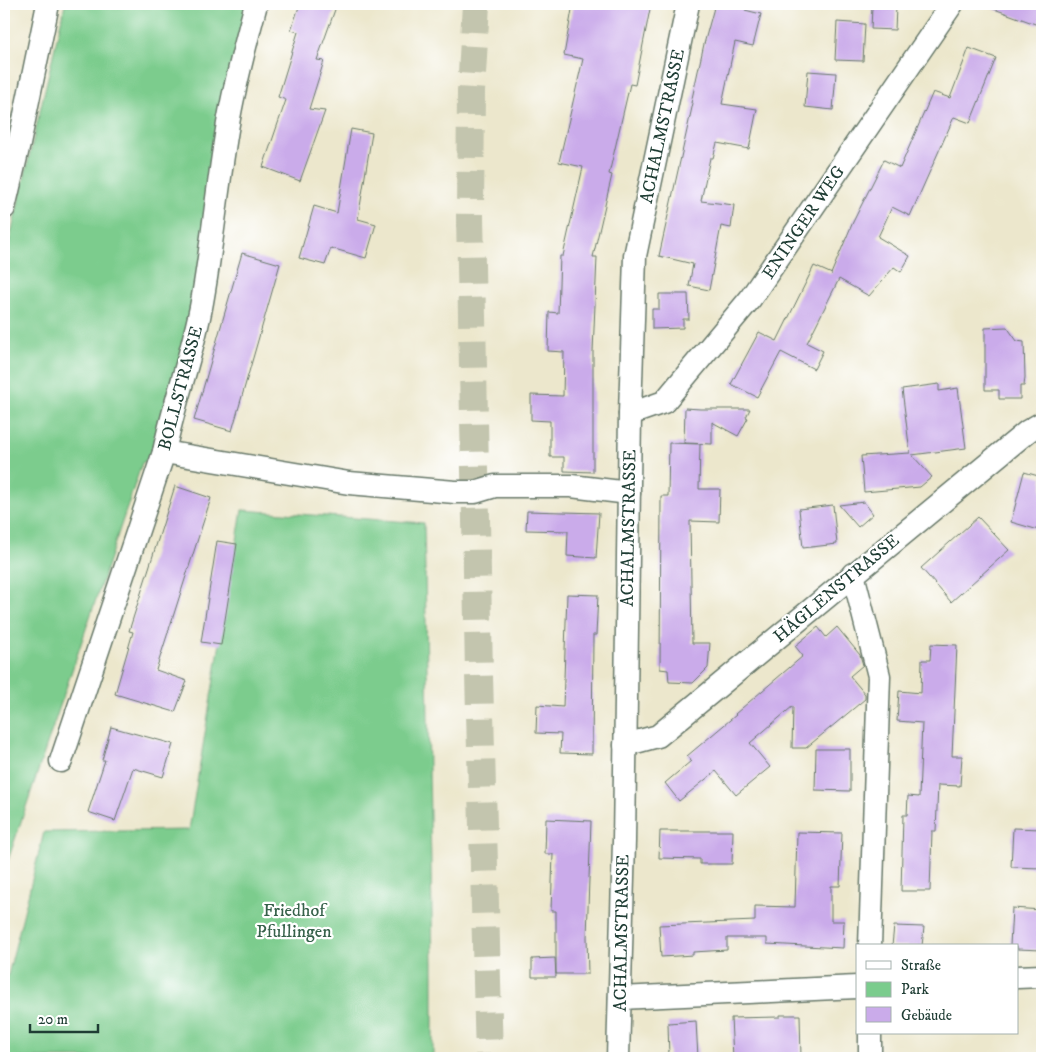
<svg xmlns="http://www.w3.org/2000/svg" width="1046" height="1062" viewBox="0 0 1046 1062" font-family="'IM FELL DW Pica',serif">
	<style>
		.green { fill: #7bcc8d; stroke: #4d8460 }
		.building { fill: #caabea }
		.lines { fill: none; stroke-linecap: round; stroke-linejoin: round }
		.major-tunnel { stroke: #c3c5ae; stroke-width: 28; stroke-dasharray: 28 14; stroke-linecap: butt }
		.minor-casing { stroke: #677869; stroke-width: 25 }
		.minor { stroke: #fff; stroke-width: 22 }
		.labels { text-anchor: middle; stroke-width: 4.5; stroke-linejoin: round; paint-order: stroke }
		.street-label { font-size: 18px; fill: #1f3d34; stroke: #fff }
		.park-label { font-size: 18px; fill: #36614a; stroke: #fff }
	</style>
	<rect width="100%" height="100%" fill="#fff"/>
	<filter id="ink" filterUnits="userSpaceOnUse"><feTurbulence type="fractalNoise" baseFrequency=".02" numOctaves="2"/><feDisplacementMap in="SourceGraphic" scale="10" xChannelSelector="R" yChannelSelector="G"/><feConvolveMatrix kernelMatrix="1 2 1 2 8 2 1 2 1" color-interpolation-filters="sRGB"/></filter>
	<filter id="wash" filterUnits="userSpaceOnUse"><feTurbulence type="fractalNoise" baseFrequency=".0096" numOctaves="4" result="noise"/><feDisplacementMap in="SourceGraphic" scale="20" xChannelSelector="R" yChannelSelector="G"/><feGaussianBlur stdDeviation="1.12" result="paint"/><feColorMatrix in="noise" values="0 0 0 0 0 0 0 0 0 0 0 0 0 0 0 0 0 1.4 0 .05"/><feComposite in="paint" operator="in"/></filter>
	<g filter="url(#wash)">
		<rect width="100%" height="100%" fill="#ece7cc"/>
		<g class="green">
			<polygon points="65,4 256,4 164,452 142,463 4,872 4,264"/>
			<polygon points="242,510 424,523 433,963 433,1058 4,1058 4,976 8,975 44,832 189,830"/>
		</g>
		<g id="blocks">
			<g class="building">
				<polygon points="300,4 337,4 317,60 324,61 309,109 325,111 300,181 263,167 286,100 278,97 298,32 291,30"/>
				<polygon points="573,4 651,4 635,85 630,84 609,174 612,175 593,257 597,257 593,352 593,472 564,471 564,457 550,457 550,421 531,420 531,395 563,396 564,352 548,351 549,312 558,313 560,256 563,256 583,167 559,162 583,59 564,55"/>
				<polygon points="715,4 747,4 745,10 761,14 753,46 735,42 722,104 757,109 749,149 717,143 713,158 710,158 701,201 734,205 731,228 721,226 709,290 689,286 693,264 659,256 693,103 691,103 704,44"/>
				<polygon points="987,4 1042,4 1042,14 1038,25 986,6"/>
				<polygon points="872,7 896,7 895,30 871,29"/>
				<polygon points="837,22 865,24 863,61 835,60"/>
				<polygon points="969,48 996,58 970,123 954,117 910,216 892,207 878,237 910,256 901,272 894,267 869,296 839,279 807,343 823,351 814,369 781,352 757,397 731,384 759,332 777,341 814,266 832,274 831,274 853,222 884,160 900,168 933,92 950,98"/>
				<polygon points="808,71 836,73 833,110 805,107"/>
				<polygon points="351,129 372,133 358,219 376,224 366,258 331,248 325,265 299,258 314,206 337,213"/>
				<polygon points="242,253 280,264 232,431 194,420"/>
				<polygon points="659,294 688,294 689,319 683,319 683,328 652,329 652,309 659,309"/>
				<polygon points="1007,327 1017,341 1024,342 1025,377 1024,386 1020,386 1020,399 999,399 999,390 985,390 985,328"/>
				<polygon points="939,384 939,391 958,388 966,448 912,455 932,477 920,487 864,492 861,456 910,453 902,389"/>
				<polygon points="685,408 700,409 750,409 746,417 748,418 738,436 712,422 712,444 684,443"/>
				<polygon points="669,443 700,444 699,489 720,489 719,522 690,521 692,643 710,643 708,668 693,683 669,682 668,670 660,669 661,496 668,496"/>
				<polygon points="1024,472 1042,477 1042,531 1011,522"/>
				<polygon points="175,486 211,498 156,670 187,681 175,712 115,694 133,632 129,631"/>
				<polygon points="864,502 873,514 858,527 839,505"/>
				<polygon points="833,505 837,544 803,548 799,509"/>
				<polygon points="527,511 599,513 596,558 567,556 568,531 526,530"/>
				<polygon points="978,517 1009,550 951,602 921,568"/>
				<polygon points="217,541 237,544 221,645 201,642"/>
				<polygon points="567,594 598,595 596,635 593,635 592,754 560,753 561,734 536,733 537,705 563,707"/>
				<polygon points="818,627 826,637 837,627 860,655 863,665 850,676 865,694 865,699 806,748 792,748 793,706 750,743 770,767 736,795 716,771 679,801 665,783 691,761 687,756 736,715 735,714 803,656 795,646"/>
				<polygon points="931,644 957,645 952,756 962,756 960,786 938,785 936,831 932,831 930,891 901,891 903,815 907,815 908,796 919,797 922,723 897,721 899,691 921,693 922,660 930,660"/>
				<polygon points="111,727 173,744 163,777 133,768 115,821 88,812 105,760 102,760"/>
				<polygon points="816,749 850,749 850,791 815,790"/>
				<polygon points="546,819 591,821 587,937 588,974 556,974 556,911 551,911 553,854 545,854"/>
				<polygon points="1013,828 1042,829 1042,868 1011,867"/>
				<polygon points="660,831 733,831 732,864 700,864 700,859 659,858"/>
				<polygon points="797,832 842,833 840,886 831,886 831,921 844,921 843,948 767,944 767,938 727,938 727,950 693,952 693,955 661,957 659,925 755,921 755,906 795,907"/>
				<polygon points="1012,908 1042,910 1042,950 1017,949 1017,946 1010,946"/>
				<polygon points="894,926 924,927 922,946 892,946"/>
				<polygon points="555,958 556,977 532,977 532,959"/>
				<polygon points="780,1015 800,1015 801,1058 733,1058 731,1018 780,1017"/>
				<polygon points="696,1021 698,1058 669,1058 668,1023"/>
			</g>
		</g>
	</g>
	<g filter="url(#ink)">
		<use href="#blocks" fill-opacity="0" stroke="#677869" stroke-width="1"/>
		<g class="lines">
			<polyline class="major-tunnel" points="476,4 471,92 470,215 479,674 489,1058"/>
			<defs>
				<g id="minor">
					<polyline points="4,208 19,144 48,4"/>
					<polyline points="630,414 664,402 750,299 952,4"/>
					<polyline points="164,452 349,483 455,492 475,492 495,486 571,486 629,493"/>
					<polyline points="853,574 879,676 870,946"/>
					<polyline points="625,745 658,736 1028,431 1042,423"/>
					<path d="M 61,761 L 164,452 C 174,402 193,353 202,302 C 213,241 218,179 229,118 C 236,79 246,42 256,4"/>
					<polyline points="1017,977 1042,976"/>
					<polyline points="620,998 857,987"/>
					<polyline points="870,1033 870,1058"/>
					<polyline points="618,1058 624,841 630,414 635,256 688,4"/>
				</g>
			</defs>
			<use href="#minor" class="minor-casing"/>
			<use href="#minor" class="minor"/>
		</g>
	</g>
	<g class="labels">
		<g class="street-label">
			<text transform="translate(662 126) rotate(-78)" y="6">ACHALMSTRASSE</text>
			<text transform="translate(803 222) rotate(-56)" y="6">ENINGER WEG</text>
			<text transform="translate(180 388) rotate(-75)" y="6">BOLLSTRASSE</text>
			<text transform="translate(628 528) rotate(-89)" y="6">ACHALMSTRASSE</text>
			<text transform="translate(836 588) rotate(-40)" y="6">HÄGLENSTRASSE</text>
			<text transform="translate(621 933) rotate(-89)" y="6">ACHALMSTRASSE</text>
		</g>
		<g class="park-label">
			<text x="294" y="916">Friedhof<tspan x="294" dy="21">Pfullingen</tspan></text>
		</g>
	</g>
	<rect width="1046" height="1062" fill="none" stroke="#fff" stroke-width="20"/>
	<rect x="856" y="944" width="162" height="90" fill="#ffffff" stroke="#a5b1ae"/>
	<rect x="866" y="961" width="25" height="8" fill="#ffffff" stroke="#a5b1ae"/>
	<text x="901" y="970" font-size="15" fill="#1f3d34">Straße</text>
	<rect x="866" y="982" width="25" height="15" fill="#7bcc8d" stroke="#a5b1ae"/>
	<text x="901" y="994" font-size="15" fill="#1f3d34">Park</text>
	<rect x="866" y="1007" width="25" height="15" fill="#caabea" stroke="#a5b1ae"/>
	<text x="901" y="1020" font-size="15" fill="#1f3d34">Gebäude</text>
	<path d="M30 1024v8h68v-8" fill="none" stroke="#1f3d34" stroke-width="2.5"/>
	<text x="38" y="1024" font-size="15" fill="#1f3d34" stroke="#ffffff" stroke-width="4" paint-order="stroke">20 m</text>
</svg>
